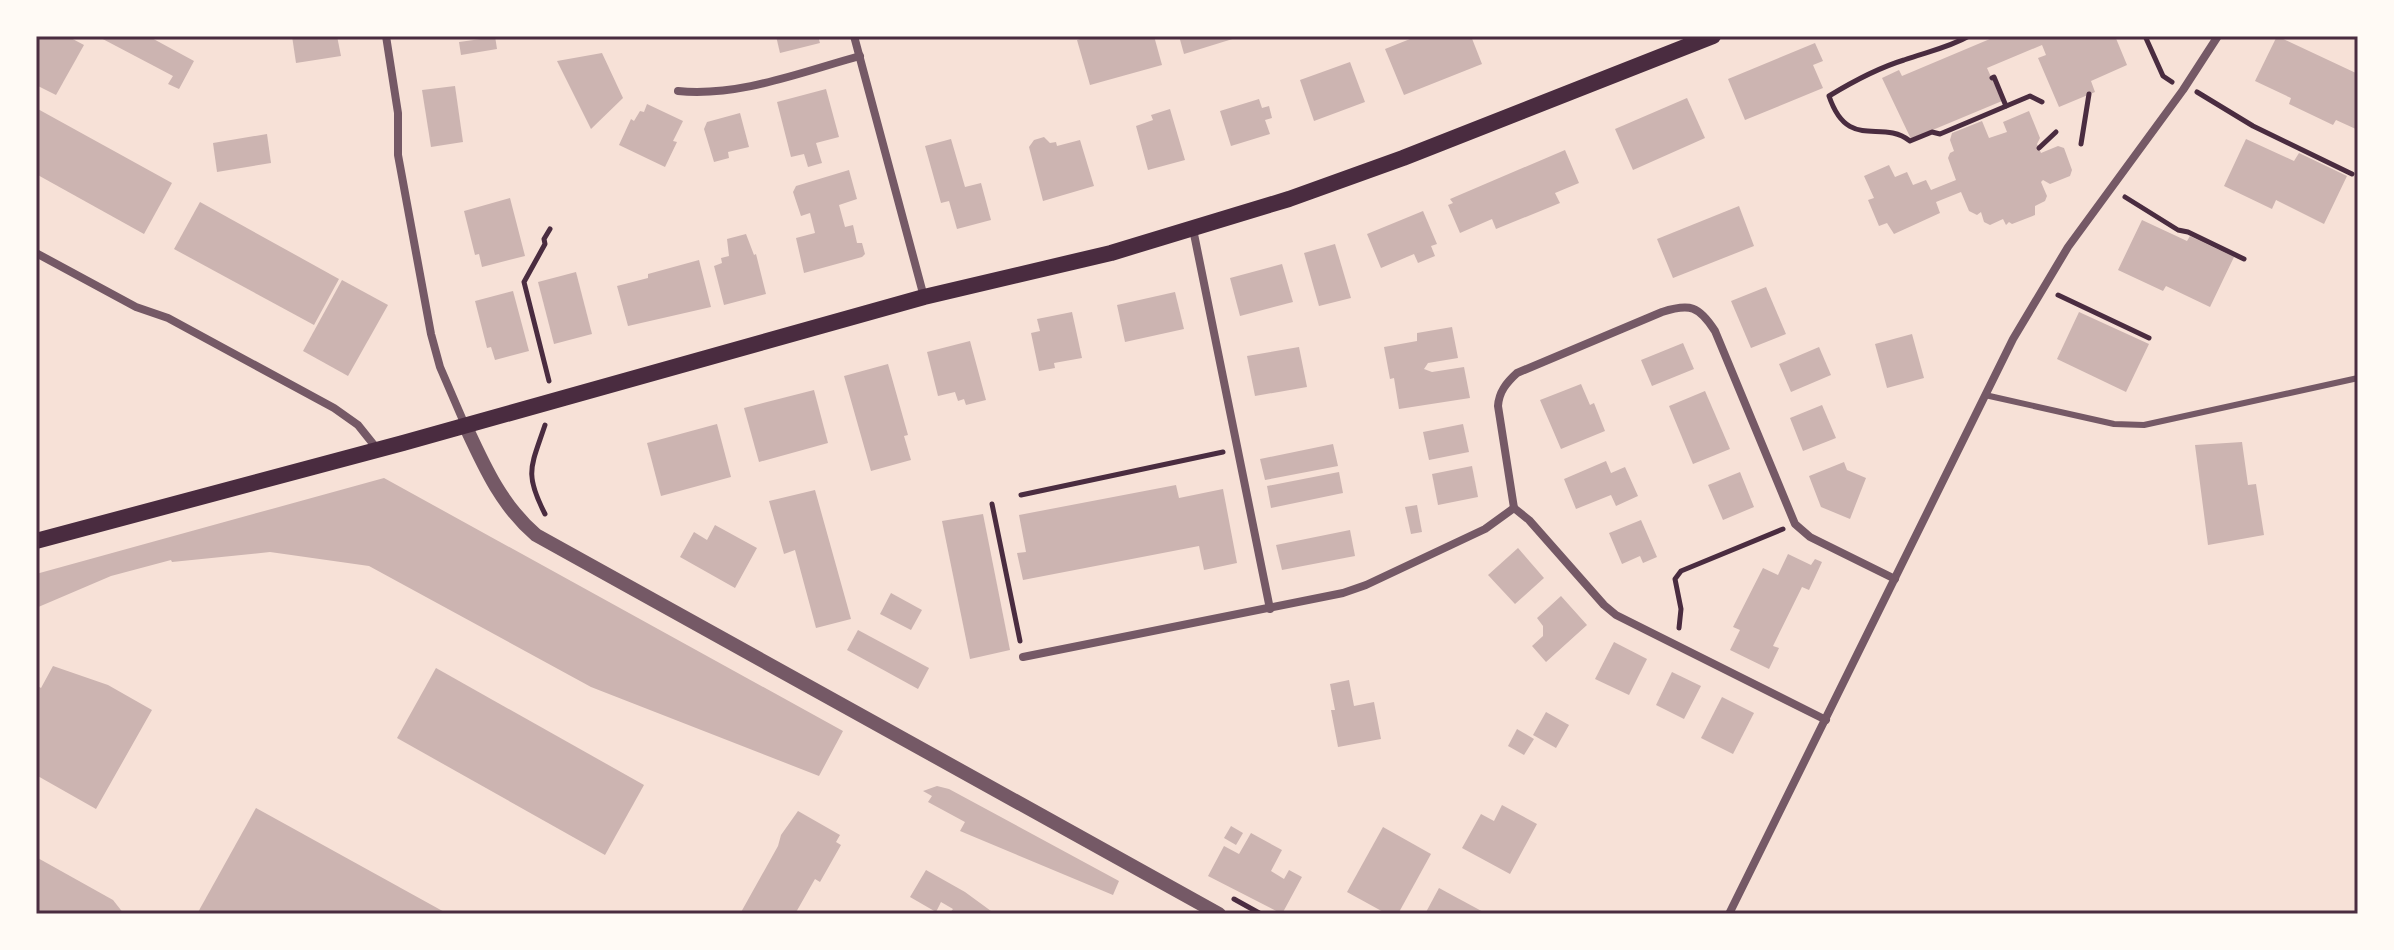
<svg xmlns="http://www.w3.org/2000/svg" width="2394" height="950" viewBox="0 0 2394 950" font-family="Quicksand,sans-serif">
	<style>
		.building { fill: #ccb4b1 }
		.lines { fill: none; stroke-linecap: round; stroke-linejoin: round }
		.path { stroke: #4a2c40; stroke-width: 5 }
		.service { stroke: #755966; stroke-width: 6 }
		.minor { stroke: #755966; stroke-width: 8 }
		.tertiary { stroke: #755966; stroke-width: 14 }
		.secondary { stroke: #4a2c40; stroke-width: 16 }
		.neatline { fill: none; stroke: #4a2c40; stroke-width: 3 }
	</style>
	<rect width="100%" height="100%" fill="#f7e1d7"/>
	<g class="building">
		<polygon points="36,36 67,36 84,45 56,95 36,85"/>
		<polygon points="97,36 148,36 194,61 179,89 168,84 173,76"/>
		<polygon points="292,36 337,36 341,56 296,63"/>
		<polygon points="481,36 495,36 497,49 461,55 459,42 481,39"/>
		<polygon points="776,36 818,36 820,43 780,53"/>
		<polygon points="1091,36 1154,36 1162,65 1090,85 1077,40"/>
		<polygon points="1179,36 1239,36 1239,37 1184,54"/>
		<polygon points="1409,36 1471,36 1482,64 1404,95 1385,49 1410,39"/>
		<polygon points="1997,36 2115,36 2127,65 2091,81 2095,92 2059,107 2038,58 2046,55 2042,45 1987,68 2002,101 1911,139 1882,78 1899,70 1902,76"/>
		<polygon points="2277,36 2358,74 2358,130 2336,120 2333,125 2289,104 2291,98 2255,81"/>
		<polygon points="1815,43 1823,61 1813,65 1823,88 1745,120 1728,79"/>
		<polygon points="602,53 623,98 591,129 557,61"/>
		<polygon points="1350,62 1365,102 1314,121 1300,80"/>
		<polygon points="455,86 463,142 431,147 422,90"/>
		<polygon points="826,89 839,137 816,143 822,163 808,167 804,154 791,157 777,102"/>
		<polygon points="1687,98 1705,138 1633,170 1615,129"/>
		<polygon points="1259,99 1262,108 1269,106 1272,118 1265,120 1270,134 1231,146 1220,111"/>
		<polygon points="647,104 683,121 673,141 677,142 665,167 619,145 631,119 634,121 640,111 644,112"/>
		<polygon points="36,108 172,183 144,234 36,174"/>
		<polygon points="1170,109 1185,160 1148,170 1136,126 1153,120 1151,115"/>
		<polygon points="2029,111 2040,138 2037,144 2041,153 2058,146 2064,148 2072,170 2070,176 2050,184 2043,180 2041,182 2047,196 2045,201 2035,206 2035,215 2012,224 2009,222 2006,225 2003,219 1990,225 1984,222 1981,212 1977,215 1969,211 1961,192 1936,202 1940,213 1894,234 1887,223 1879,226 1868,200 1874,198 1864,176 1889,165 1895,177 1907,172 1913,185 1926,180 1931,190 1956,180 1948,158 1950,153 1954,151 1950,140 1952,133 1982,121 1989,138 2007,132 2003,122"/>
		<polygon points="740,113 749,147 728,152 729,158 714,162 704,129 707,122"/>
		<polygon points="267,134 271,163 217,172 213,143"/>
		<polygon points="1044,137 1050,143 1056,142 1057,146 1080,140 1094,186 1043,201 1029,147 1034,140"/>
		<polygon points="951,139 965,187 981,183 991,220 957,229 949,201 941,203 925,146"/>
		<polygon points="2246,139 2294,161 2299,153 2347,176 2324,224 2276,200 2272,209 2224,186"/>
		<polygon points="1565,150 1579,183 1555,193 1560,203 1496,229 1492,219 1460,233 1448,205 1453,203 1450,199"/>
		<polygon points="849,170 857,199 839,205 845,227 853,225 857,243 862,243 865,254 862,257 804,273 796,238 815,233 810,213 801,216 793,192 796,186"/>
		<polygon points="510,198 525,256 482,267 479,254 475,255 464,211"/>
		<polygon points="200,202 339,279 314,325 174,249"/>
		<polygon points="1739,206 1754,246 1673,278 1657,239"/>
		<polygon points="1423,211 1437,244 1431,246 1435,256 1418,263 1414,254 1381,268 1367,234"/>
		<polygon points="2142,220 2187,241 2190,236 2234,257 2210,307 2166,286 2163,291 2118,270"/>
		<polygon points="746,234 754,255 756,254 766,294 724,305 714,266 722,263 721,258 729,256 727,239"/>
		<polygon points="1335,244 1351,298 1319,306 1304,253"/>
		<polygon points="699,260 711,307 628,326 617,286 648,278 648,274"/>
		<polygon points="1282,264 1293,302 1240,316 1230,278"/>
		<polygon points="576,272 592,334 554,344 538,282"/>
		<polygon points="342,280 388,305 348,376 303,351"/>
		<polygon points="1766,287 1786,334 1751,348 1731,301"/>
		<polygon points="513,291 529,351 495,360 491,347 487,348 475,301"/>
		<polygon points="1175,292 1184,329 1125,342 1117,305"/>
		<polygon points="1072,312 1082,358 1054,363 1055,368 1039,371 1031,333 1040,331 1037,319"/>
		<polygon points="2079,312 2149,344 2126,392 2057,359"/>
		<polygon points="1452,327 1458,358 1428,363 1424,369 1432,372 1464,367 1470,398 1399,409 1394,378 1390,379 1384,347 1417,341 1417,333"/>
		<polygon points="1912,334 1924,378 1887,388 1875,344"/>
		<polygon points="970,341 986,400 966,405 964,399 958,401 955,392 938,396 927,352"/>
		<polygon points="1683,343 1694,369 1652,386 1641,360"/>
		<polygon points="1299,347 1307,387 1255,396 1247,356"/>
		<polygon points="1819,347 1831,375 1791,392 1779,364"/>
		<polygon points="888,364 908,435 904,436 911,460 871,471 844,376"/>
		<polygon points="1581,384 1590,405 1594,403 1605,431 1561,449 1540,400"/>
		<polygon points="814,390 828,443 759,462 744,408"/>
		<polygon points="1705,391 1730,449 1693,464 1669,406"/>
		<polygon points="1822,405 1836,438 1803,451 1790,418"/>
		<polygon points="717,424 731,477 661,496 647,443"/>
		<polygon points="1463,424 1469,452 1429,460 1423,432"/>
		<polygon points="2242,442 2248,485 2256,484 2264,535 2208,545 2195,445"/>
		<polygon points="1333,444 1338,466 1265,480 1260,459"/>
		<polygon points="1606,461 1611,473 1625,467 1638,496 1616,506 1611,495 1576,509 1564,479"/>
		<polygon points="1844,462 1847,470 1866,478 1850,519 1821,507 1809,476"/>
		<polygon points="1472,466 1478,497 1438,505 1432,474"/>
		<polygon points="1339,472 1343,493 1271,508 1267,486"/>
		<polygon points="1740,472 1754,507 1723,520 1708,485"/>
		<polygon points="384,478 843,731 819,776 591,687 369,566 270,552 172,562 171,560 111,576 36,608 36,574"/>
		<polygon points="1176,485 1179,498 1223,489 1237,563 1204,570 1199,546 1023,580 1017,553 1026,552 1019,515"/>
		<polygon points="815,490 851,619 816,628 795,550 784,554 769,501"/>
		<polygon points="1417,505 1422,532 1411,534 1405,507"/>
		<polygon points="983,514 1010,650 970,659 942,521"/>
		<polygon points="1641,520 1657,557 1643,563 1640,556 1622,564 1609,533"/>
		<polygon points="715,525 757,548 735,588 680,557 694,532 707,540"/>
		<polygon points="1350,530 1355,556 1282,570 1276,545"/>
		<polygon points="1518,548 1544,578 1515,604 1488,575"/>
		<polygon points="1788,554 1811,565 1815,559 1822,562 1809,590 1802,587 1773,646 1779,648 1769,669 1730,650 1740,630 1733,627 1763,568 1778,575"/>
		<polygon points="891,593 922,610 911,630 880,614"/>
		<polygon points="1561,596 1587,625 1546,662 1532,646 1543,636 1543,626 1537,618"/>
		<polygon points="858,630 929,668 918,689 847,650"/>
		<polygon points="1614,642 1647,659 1629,695 1595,679"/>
		<polygon points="53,666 108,685 152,710 96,809 36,775 36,685 41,688"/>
		<polygon points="436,668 644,785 605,855 397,738"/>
		<polygon points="1672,672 1701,686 1684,719 1656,705"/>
		<polygon points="1349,680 1354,706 1374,702 1381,739 1338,747 1331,710 1335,710 1330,684"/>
		<polygon points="1722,697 1754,713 1733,754 1701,738"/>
		<polygon points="1546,712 1569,725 1556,748 1533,735"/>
		<polygon points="1517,729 1534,739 1524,755 1508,746"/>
		<polygon points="937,786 949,789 1119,881 1113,895 960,831 965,822 928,802 932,796 923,791"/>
		<polygon points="1502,805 1537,824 1510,874 1462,848 1481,814 1494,821"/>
		<polygon points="256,808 448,914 197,914"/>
		<polygon points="798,811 840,835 836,842 841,845 820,882 815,879 795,914 740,914 778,846 781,835"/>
		<polygon points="1231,826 1243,833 1236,845 1224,838"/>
		<polygon points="1383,827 1431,854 1398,914 1387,914 1347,892"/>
		<polygon points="1251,833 1282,850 1271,871 1284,879 1289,870 1302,877 1282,914 1208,876 1224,846 1239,854"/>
		<polygon points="36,857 113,900 124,914 36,914"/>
		<polygon points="926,870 965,892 991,911 989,914 949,914 953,909 941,902 936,912 910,897"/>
		<polygon points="1439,888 1487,914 1425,914"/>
	</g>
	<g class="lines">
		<g class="path">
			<path d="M 1969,36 C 1948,48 1926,52 1904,60 C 1878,68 1852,82 1829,96 C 1848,152 1881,118 1910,141 L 1932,132 L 1940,134 L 2030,96 L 2042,102"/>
			<polyline points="2145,36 2163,76 2172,82"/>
			<polyline points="1992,78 1994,77 2006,106"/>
			<polyline points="2197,92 2253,126 2352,174"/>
			<polyline points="2081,144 2089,94"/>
			<polyline points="2039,148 2056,132"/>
			<polyline points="2125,197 2178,230 2188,232 2244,259"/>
			<polyline points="2058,295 2149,338"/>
			<polyline points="549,381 524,282 545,244 544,239 550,229"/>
			<polyline points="1021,495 1223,452"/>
			<polyline points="992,504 1020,641"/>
			<path d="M 545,514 C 524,473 531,467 545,425"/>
			<polyline points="1679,628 1681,609 1675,579 1681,571 1783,529"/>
			<polyline points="1234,899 1261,914"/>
		</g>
		<polyline class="service" points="1985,395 2114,424 2144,425 2358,378"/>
		<g class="minor">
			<polyline points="386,36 398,113 398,155 431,334 440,367 465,425"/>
			<polyline points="854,36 924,297"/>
			<path d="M 678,91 C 740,97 801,72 860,56"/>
			<polyline points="1193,229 1270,609"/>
			<polyline points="36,253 136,307 168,318 334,408 358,425 378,450"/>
			<path d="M 1514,508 L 1498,406 C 1499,392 1506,383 1517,373 L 1662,312 C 1690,303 1699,306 1715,331 L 1795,524 L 1810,537 L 1895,579"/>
			<polyline points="1514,508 1529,520 1604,605 1616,615 1826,720"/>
			<polyline points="1023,657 1343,593 1366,585 1485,529 1514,508"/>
			<polyline points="1729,914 2013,339 2068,247 2183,90 2218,36"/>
		</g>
		<path class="tertiary" d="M 465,425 C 484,466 501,505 536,535 L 1219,914"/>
		<polyline class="secondary" points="36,541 403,443 924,297 1111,253 1289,199 1403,158 1713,36"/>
	</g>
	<rect width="2394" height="950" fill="none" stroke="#fffaf5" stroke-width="76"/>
	<rect x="38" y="38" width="2318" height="874" class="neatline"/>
</svg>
